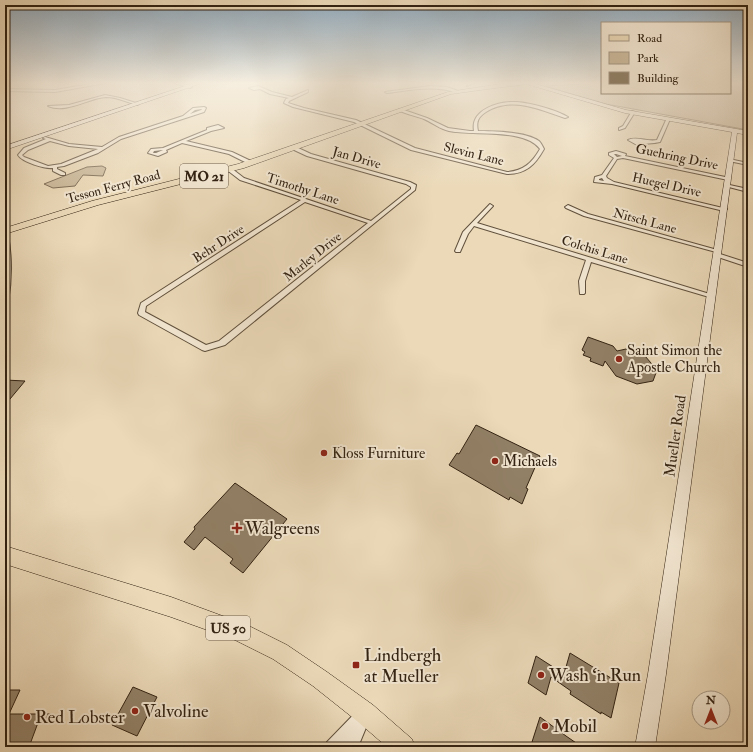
<svg xmlns="http://www.w3.org/2000/svg" width="753" height="752" viewBox="0 0 753 752" font-family="'IM FELL Double Pica',serif">
	<style>
		.green { fill: #ccba9c; stroke: #7f6e57 }
		.building { fill: #928168; stroke: #322212 }
		.lines { fill: none; stroke-linecap: round; stroke-linejoin: round }
		.street-casing { stroke: #60503c; stroke-width: 2 }
		.secondary-casing { stroke: #322212; stroke-width: 1 }
		.primary-casing { stroke: #322212; stroke-width: 1 }
		.street { fill: #f2e6d1; fill-rule: evenodd }
		.secondary { fill: #f2e6d1; fill-rule: evenodd }
		.primary { fill: #ebd9b8; fill-rule: evenodd }
		.poi-dot { fill: #8f2418; stroke: #f2e6d1; stroke-width: 1.5 }
		.labels { text-anchor: middle; stroke-width: 4; stroke-linejoin: round; paint-order: stroke }
		.far-street-label { font-size: 13px; fill: #322212; stroke: #f2e6d1 }
		.shield { fill: #f2e6d1; stroke: #6c5d4b; stroke-width: 1 }
		.shield-label { font-size: 14px; font-weight: bold; fill: #322212 }
		.poi-label { font-size: 15px; fill: #322212; stroke: #f2e6d1; text-anchor: start }
		.street-label { font-size: 15px; fill: #322212; stroke: #f2e6d1 }
		.near-poi-label { font-size: 18px; fill: #322212; stroke: #f2e6d1; text-anchor: start }
	</style>
	<rect width="100%" height="100%" fill="#ebd9b8"/>
	<filter id="stains"><feTurbulence type="fractalNoise" baseFrequency=".005" numOctaves="4"/><feColorMatrix values="0 0 0 0 .2 0 0 0 0 .09 0 0 0 0 .02 0 0 0 .5 -.17"/></filter>
	<radialGradient id="worn" r=".72"><stop offset=".6" stop-color="#630" stop-opacity="0"/><stop offset="1" stop-color="#630" stop-opacity=".3"/></radialGradient>
	<g class="green">
		<polygon points="602,83 602,93 730,93 730,83 748,83 748,130 606,104 545,86"/>
		<polygon points="102,166 106,168 103,176 83,175 75,186 53,188 44,184 87,167"/>
	</g>
	<g class="building">
		<polygon points="588,337 613,346 617,351 626,349 645,356 657,370 653,381 637,384 616,376 605,361 603,366 590,361 591,358 583,355 585,352 582,350"/>
		<polygon points="5,380 25,381 5,405"/>
		<polygon points="476,425 540,456 526,488 528,489 522,504 510,497 509,500 449,465 457,453 459,454"/>
		<polygon points="235,483 287,519 243,573 230,563 233,559 205,537 194,550 184,542 195,529 194,527"/>
		<polygon points="570,653 619,683 611,718 601,712 601,714 570,694 571,691 551,677 546,695 528,683 536,656 564,674"/>
		<polygon points="133,687 157,697 137,736 112,725"/>
		<polygon points="7,690 20,690 9,714 51,714 48,720 39,720 29,747 5,747 5,694"/>
		<polygon points="540,717 566,736 582,747 539,747 532,742"/>
	</g>
	<g class="lines">
		<defs>
			<g id="street">
				<polygon points="5,83 9,83 5,85"/>
				<polygon points="96,83 106,83 55,92 5,91 5,89 55,90"/>
				<polygon points="175,83 181,83 192,87 190,88"/>
				<polygon points="469,83 473,83 467,86"/>
				<path d="M 258,86 L 272,92 L 292,97 L 308,90 L 308,92 L 289,101 L 288,103 L 304,108 L 356,120 L 415,148 L 507,172 C 523,171 532,163 540,149 C 525,128 473,136 449,131 C 440,129 433,123 424,119 C 416,116 406,114 398,110 L 401,109 L 427,118 L 448,128 L 470,131 L 474,131 C 470,109 500,101 517,102 C 531,103 556,110 568,117 L 565,118 C 539,109 511,96 486,112 C 478,117 476,122 478,131 C 493,131 527,132 539,141 C 541,143 543,147 544,149 C 535,165 526,174 507,174 L 411,150 L 354,122 L 293,107 L 284,103 L 286,99 L 289,98 L 270,94 L 260,89 L 254,90 L 249,88 Z"/>
				<path d="M 430,86 L 447,87 L 458,91 L 456,92 C 432,85 411,90 387,93 L 385,92 Z"/>
				<path d="M 105,95 L 120,98 L 139,104 L 137,105 C 127,102 117,97 106,97 C 88,98 67,114 48,106 L 69,105 Z"/>
				<path d="M 204,107 L 206,108 L 204,112 L 121,139 L 98,153 L 64,166 L 57,167 L 57,169 L 65,173 L 65,175 L 61,175 L 53,171 L 53,168 C 45,169 22,162 18,155 L 24,148 L 46,139 L 43,138 L 45,137 L 69,144 L 102,147 L 119,137 L 183,116 L 193,108 ZM 202,109 L 201,110 L 190,114 L 195,110 ZM 50,141 L 69,146 L 98,149 L 61,164 L 48,166 L 24,157 L 22,155 L 28,150 Z"/>
				<polygon points="632,111 635,112 625,128 619,130 619,128 623,126"/>
				<path d="M 667,118 L 670,119 L 660,142 C 652,144 645,143 637,145 L 628,140 C 637,136 647,142 657,140 Z"/>
				<path d="M 218,125 L 224,128 L 211,131 L 186,141 L 232,152 L 253,162 L 253,164 L 249,164 L 229,154 L 182,143 L 166,150 L 167,152 L 158,156 L 148,153 L 151,149 L 163,148 L 207,130 L 207,128 ZM 163,150 L 156,153 L 153,153 L 154,151 Z"/>
				<path d="M 292,147 L 296,147 L 311,154 L 410,182 L 416,185 L 415,190 L 225,345 L 205,351 L 202,350 L 139,315 L 138,313 L 141,303 L 301,200 L 240,180 L 227,170 L 227,168 L 231,168 L 244,178 L 371,221 L 411,189 L 411,187 L 406,184 L 307,156 L 292,149 ZM 305,202 L 368,223 L 219,341 L 206,345 L 145,312 L 146,306 Z"/>
				<path d="M 616,151 L 626,154 L 625,156 L 730,178 L 730,180 L 728,180 L 623,158 L 617,159 L 606,176 L 607,178 L 614,182 L 727,209 L 724,211 L 612,184 L 594,182 L 595,177 L 602,175 L 614,158 L 609,155 L 609,153 ZM 614,154 L 616,154 L 622,156 L 617,157 ZM 602,178 L 604,181 L 599,180 L 599,179 Z"/>
				<polygon points="729,159 748,163 748,165 729,161"/>
				<polygon points="725,184 748,189 748,192 725,186"/>
				<polygon points="490,204 493,206 477,223 713,295 714,296 713,297 709,297 591,262 585,281 585,293 584,294 580,294 579,281 586,260 474,226 468,234 460,252 456,252 455,251 463,232"/>
				<polygon points="568,205 588,214 721,251 720,252 716,252 584,216 566,208 565,207"/>
				<path d="M 5,233 L 8,235 C 12,257 12,280 8,302 L 5,304 Z"/>
				<polygon points="717,253 748,263 748,267 715,256 714,255"/>
				<polygon points="365,706 370,708 372,713 358,747 344,747 346,743 342,747 325,747 327,742 360,708"/>
			</g>
			<g id="secondary">
				<polygon points="194,83 202,83 5,150 5,146"/>
				<polygon points="532,83 626,110 748,131 748,135 737,133 666,674 655,747 635,747 648,674 732,132 625,113 523,83"/>
			</g>
			<g id="primary">
				<polygon points="508,83 538,83 495,88 451,94 244,168 98,205 5,234 5,228 92,201 238,164 448,92"/>
				<polygon points="5,546 171,597 247,625 287,645 327,672 373,705 412,739 415,747 387,747 357,721 313,686 273,659 235,640 171,617 5,564"/>
			</g>
		</defs>
		<use href="#street" class="street-casing"/>
		<use href="#secondary" class="secondary-casing"/>
		<use href="#primary" class="primary-casing"/>
		<use href="#street" class="street"/>
		<use href="#secondary" class="secondary"/>
		<use href="#primary" class="primary"/>
	</g>
	<linearGradient id="sky" x2="0" y2="1"><stop stop-color="#90aabe"/><stop offset="0.44" stop-color="#f6eedf"/><stop offset="1" stop-color="#f6eedf" stop-opacity="0"/></linearGradient>
	<rect width="753" height="189" fill="url(#sky)"/>
	<g class="poi-dot">
		<circle cx="619" cy="359" r="4"/>
		<circle cx="324" cy="453" r="4"/>
		<circle cx="495" cy="461" r="4"/>
		<path d="M235 522h4v4h4v4h-4v4h-4v-4h-4v-4h4z"/>
		<rect x="352" y="661" width="8" height="8" rx="2"/>
		<circle cx="541" cy="675" r="4"/>
		<circle cx="135" cy="711" r="4"/>
		<circle cx="27" cy="717" r="4"/>
		<circle cx="545" cy="726" r="4"/>
	</g>
	<g class="labels">
		<g class="far-street-label">
			<text transform="translate(474 153) rotate(14)" y="5">Slevin Lane</text>
			<text transform="translate(677 156) rotate(12)" y="5">Guehring Drive</text>
			<text transform="translate(357 157) rotate(16)" y="5">Jan Drive</text>
			<text transform="translate(667 184) rotate(13)" y="5">Huegel Drive</text>
			<text transform="translate(113 186) rotate(-15)" y="5">Tesson Ferry Road</text>
			<text transform="translate(303 188) rotate(18)" y="5">Timothy Lane</text>
			<text transform="translate(645 220) rotate(15)" y="5">Nitsch Lane</text>
			<text transform="translate(218 243) rotate(-33)" y="5">Behr Drive</text>
			<text transform="translate(595 249) rotate(17)" y="5">Colchis Lane</text>
			<text transform="translate(312 256) rotate(-39)" y="5">Marley Drive</text>
		</g>
		<g class="shield">
			<rect x="180" y="164" width="48" height="24" rx="3"/>
			<rect x="206" y="616" width="44" height="24" rx="3"/>
		</g>
		<g class="shield-label">
			<text x="204" y="181">MO 21</text>
			<text x="228" y="633">US 50</text>
		</g>
		<g class="poi-label">
			<text x="627" y="355">Saint Simon the<tspan x="627" dy="17">Apostle Church</tspan></text>
			<text x="332" y="458">Kloss Furniture</text>
			<text x="503" y="466">Michaels</text>
		</g>
		<g class="street-label">
			<text transform="translate(675 436) rotate(-82)" y="5">Mueller Road</text>
		</g>
		<g class="near-poi-label">
			<text x="245" y="534">Walgreens</text>
			<text x="364" y="661">Lindbergh<tspan x="364" dy="21">at Mueller</tspan></text>
			<text x="549" y="681">Wash ‘n Run</text>
			<text x="143" y="717">Valvoline</text>
			<text x="35" y="723">Red Lobster</text>
			<text x="553" y="732">Mobil</text>
		</g>
	</g>
	<rect width="753" height="752" fill="none" stroke="#ebd9b8" stroke-width="20"/>
	<rect x="6" y="6" width="741" height="740" fill="none" stroke="#322212" stroke-width="2"/>
	<rect x="10" y="10" width="733" height="732" fill="none" stroke="#322212"/>
	<rect x="601" y="22" width="130" height="72" fill="#f2e6d1" stroke="#a59885"/>
	<rect x="609" y="35" width="20" height="6" fill="#ebd9b8" stroke="#a59885"/>
	<text x="637" y="42" font-size="12" fill="#322212">Road</text>
	<rect x="609" y="52" width="20" height="12" fill="#ccba9c" stroke="#a59885"/>
	<text x="637" y="62" font-size="12" fill="#322212">Park</text>
	<rect x="609" y="72" width="20" height="12" fill="#928168" stroke="#a59885"/>
	<text x="637" y="82" font-size="12" fill="#322212">Building</text>
	<g transform="translate(711 710)"><circle r="19" fill="#f2e6d1" stroke="#a59885"/>
	<path d="M0-3L7 15L0 10L-7 15Z" fill="#8f2418"/>
	<text y="-6" font-size="11" font-weight="bold" text-anchor="middle" fill="#322212">N</text>
	</g>
	<rect width="100%" height="100%" filter="url(#stains)"/>
	<rect width="100%" height="100%" fill="url(#worn)"/>
</svg>
